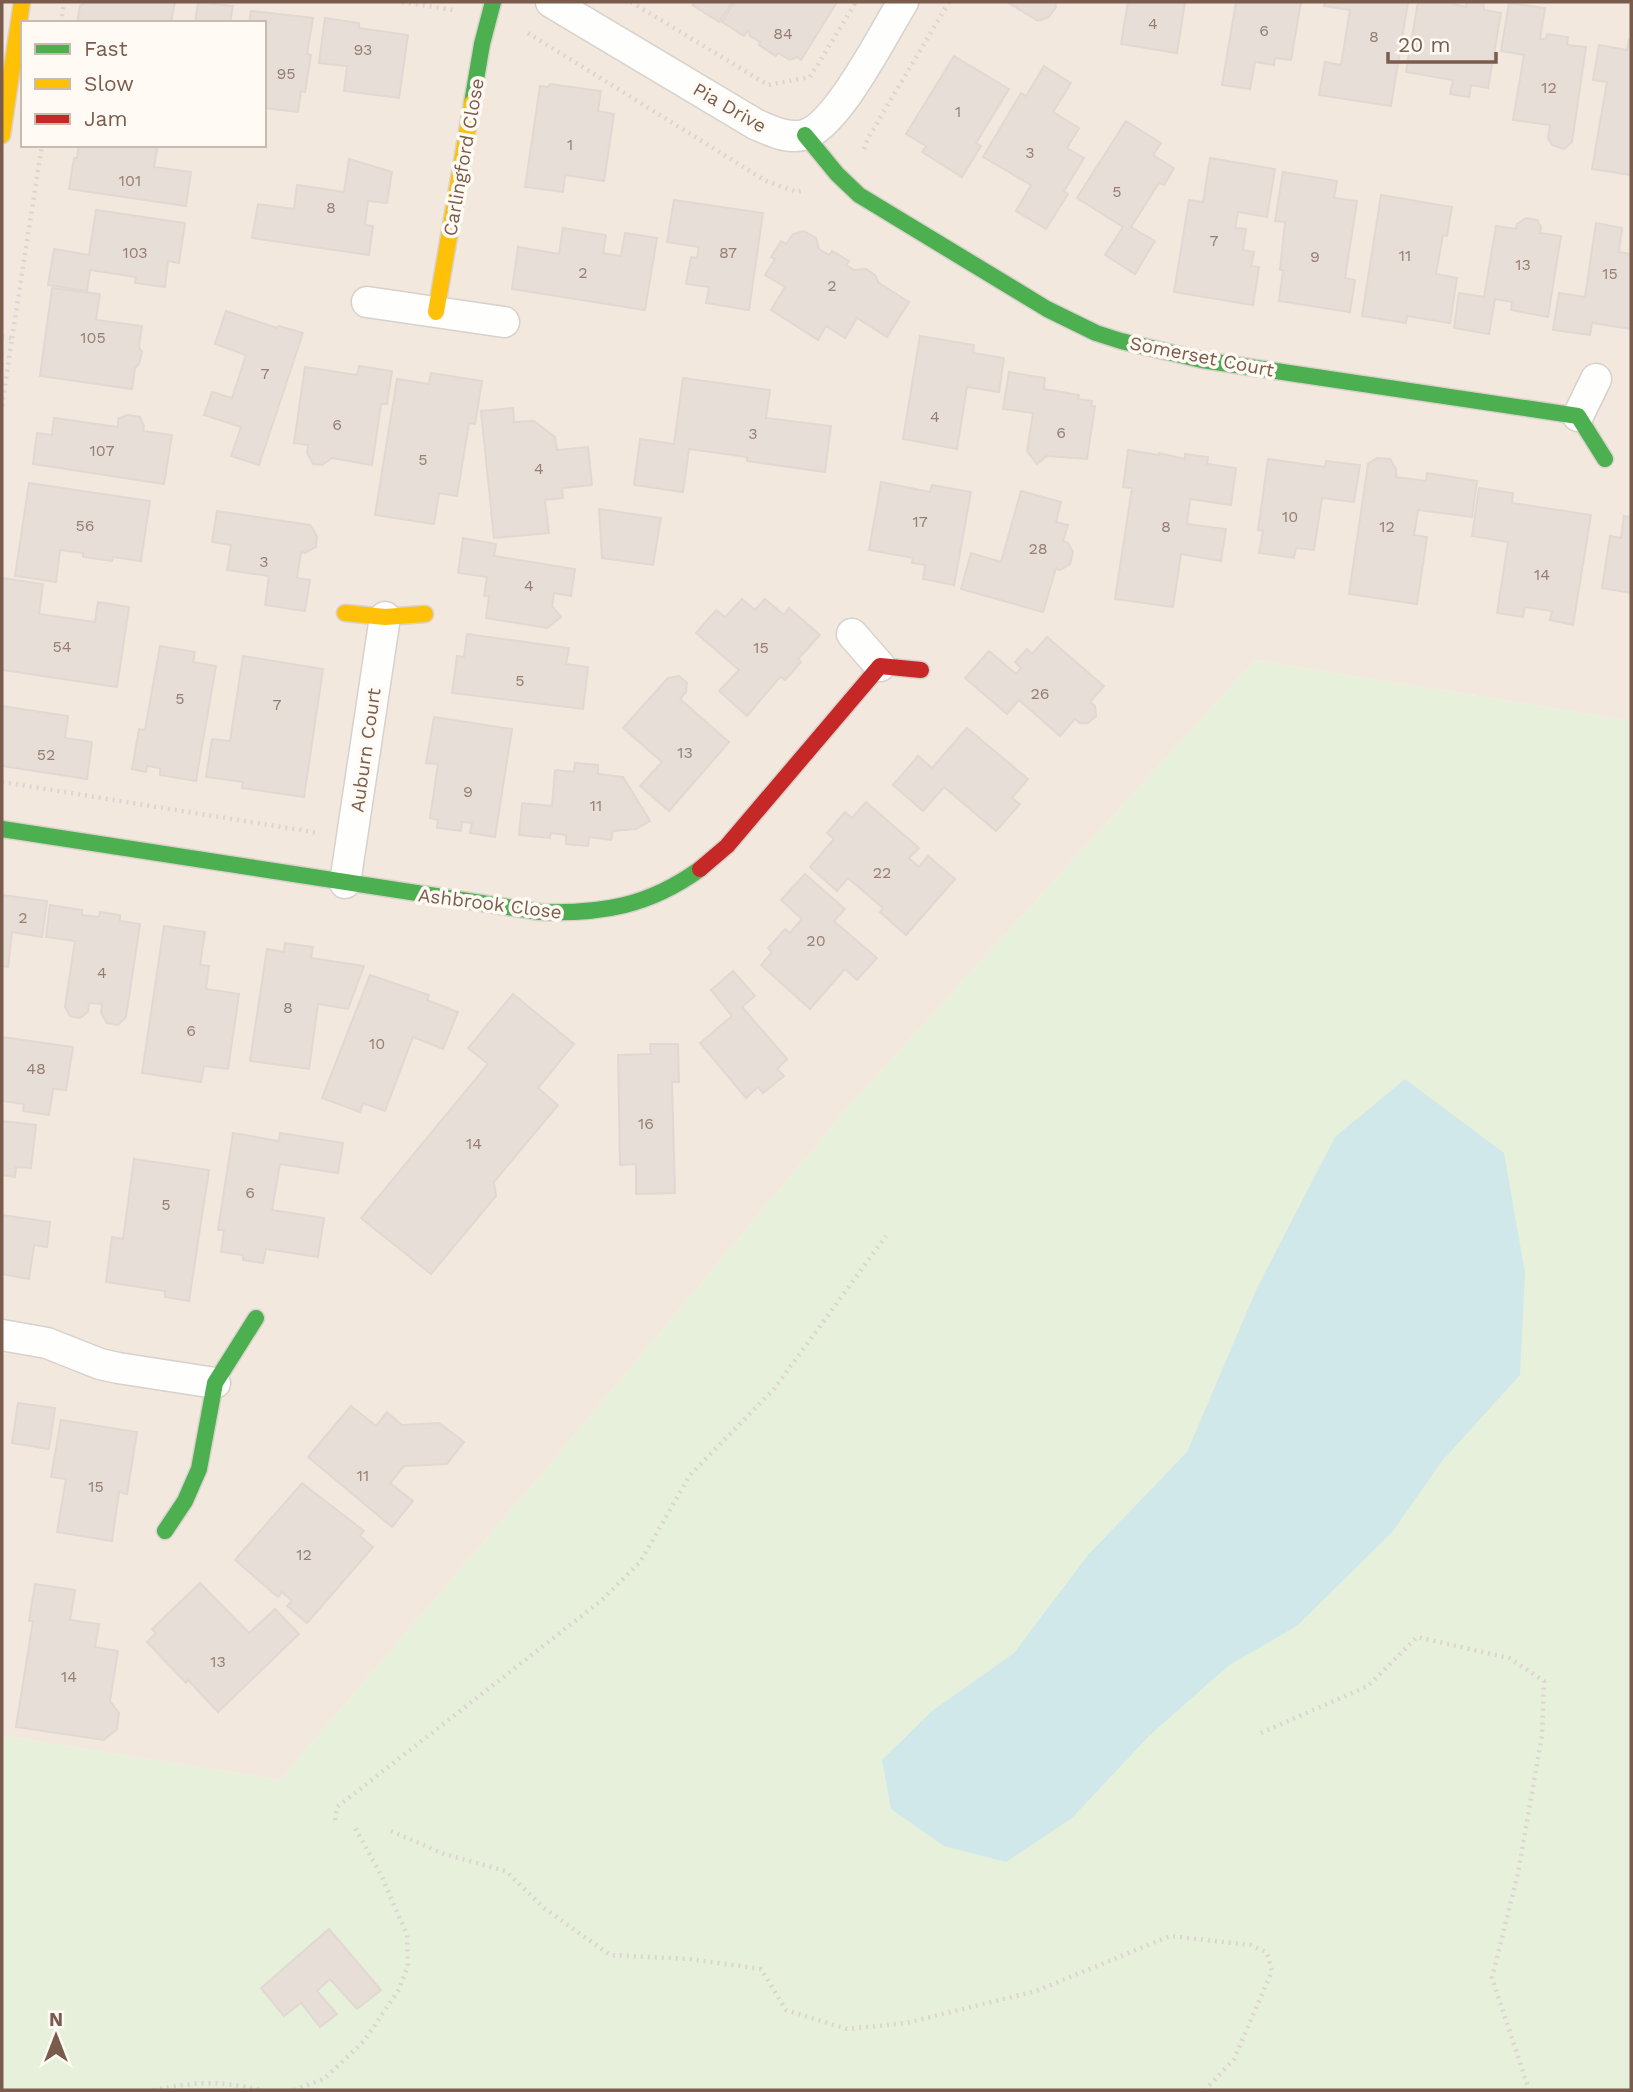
<svg xmlns="http://www.w3.org/2000/svg" width="1633" height="2092" viewBox="0 0 1633 2092" font-family="'Work Sans',sans-serif">
	<style>
		.residential { fill: #f2e8de; fill-rule: evenodd }
		.green { fill: #e7f0db }
		.water { fill: #d0e8ea }
		.building { fill: #e6ded7; stroke: #e2d8d2; stroke-width: 2 }
		.lines { fill: none; stroke-linecap: round; stroke-linejoin: round }
		.street-casing { stroke: #d7d1cb; stroke-width: 33 }
		.fast-casing { stroke: #d9d2cb; stroke-width: 19 }
		.slow-casing { stroke: #d9d2cb; stroke-width: 19 }
		.jam-casing { stroke: #d9d2cb; stroke-width: 19 }
		.path { stroke: #dcd5d0; stroke-width: 4.5; stroke-dasharray: 2 5; stroke-linecap: butt }
		.street { stroke: #fefefd; stroke-width: 30 }
		.fast { stroke: #4caf50; stroke-width: 16 }
		.slow { stroke: #ffc107; stroke-width: 16 }
		.jam { stroke: #c62828; stroke-width: 16 }
		.labels { text-anchor: middle; stroke-width: 7; stroke-linejoin: round; paint-order: stroke }
		.number-label { font-size: 16px; fill: #977e72 }
		.street-label { font-size: 19px; fill: #7a5c4d; stroke: #fffaf3 }
	</style>
	<rect width="100%" height="100%" fill="#f9f5f0"/>
	<path class="residential" d="M 2,2 L 1631,2 L 1631,721 L 1255,660 L 850,1105 L 551,1463 L 280,1780 L 2,1736 ZM 23,23 L 264,23 L 264,145 L 23,145 Z"/>
	<polygon class="green" points="1255,660 1631,721 1631,2090 2,2090 2,1736 280,1780 551,1463 850,1105"/>
	<polygon class="water" points="1405,1079 1504,1153 1525,1273 1520,1375 1442,1461 1393,1531 1298,1625 1228,1666 1150,1735 1072,1818 1006,1862 944,1846 891,1809 882,1760 932,1711 1014,1653 1088,1555 1187,1452 1257,1288 1335,1137"/>
	<g class="building">
		<polygon points="86,2 175,2 171,23 77,23 80,6"/>
		<polygon points="198,2 233,6 230,23 195,23"/>
		<polygon points="694,2 732,2 719,22 692,5"/>
		<polygon points="734,2 837,2 801,60 797,57 790,60 778,53 776,56 759,45 760,42 750,36 748,30 744,36 722,22"/>
		<polygon points="1007,2 1055,2 1056,7 1049,17 1038,21"/>
		<polygon points="1128,2 1185,2 1177,53 1121,44"/>
		<polygon points="1236,2 1301,2 1291,60 1275,58 1274,65 1255,62 1250,89 1222,85"/>
		<polygon points="1325,2 1408,2 1391,106 1319,95 1325,62 1341,65 1350,10 1324,6"/>
		<polygon points="1418,2 1446,2 1466,7 1467,2 1483,2 1484,10 1501,13 1488,88 1471,85 1469,97 1450,94 1453,80 1406,72"/>
		<polygon points="1509,3 1545,8 1540,39 1546,39 1547,34 1568,37 1567,45 1586,47 1572,142 1564,149 1552,145 1548,138 1550,125 1513,120 1524,55 1501,51"/>
		<polygon points="251,11 313,18 307,54 311,55 305,92 301,91 298,112 264,108 264,23 249,23"/>
		<polygon points="325,18 359,23 359,28 408,35 399,98 344,91 347,66 319,63"/>
		<polygon points="1629,40 1631,41 1631,175 1592,169 1607,82 1593,80 1599,45 1627,50"/>
		<polygon points="954,56 1009,89 976,143 981,146 962,177 922,152 926,146 906,134"/>
		<polygon points="1044,66 1071,83 1053,112 1079,128 1067,148 1084,158 1064,191 1068,194 1046,229 1016,211 1031,185 983,157 1021,93 1026,96"/>
		<polygon points="550,84 601,91 598,111 614,114 604,181 565,175 563,192 525,187 540,86 548,87"/>
		<polygon points="1126,121 1161,143 1153,155 1174,168 1164,185 1159,183 1131,227 1155,241 1135,274 1105,255 1123,227 1077,198"/>
		<polygon points="79,145 158,145 154,167 191,172 186,206 69,189 74,158 77,158"/>
		<polygon points="1210,158 1275,169 1267,217 1238,212 1235,228 1246,229 1243,250 1254,252 1251,266 1259,267 1253,305 1174,292 1189,200 1203,202"/>
		<polygon points="349,159 392,172 387,203 368,201 365,225 373,226 369,255 252,238 258,204 294,209 297,185 344,192"/>
		<polygon points="1283,172 1337,181 1334,198 1357,201 1345,278 1355,280 1350,312 1279,301 1283,270 1280,270 1285,222 1275,221"/>
		<polygon points="1381,195 1452,207 1447,236 1443,235 1436,274 1457,278 1450,323 1407,316 1406,323 1362,316"/>
		<polygon points="674,200 763,213 749,310 706,303 709,287 686,284 691,257 697,258 699,247 667,242"/>
		<polygon points="96,210 185,223 179,263 168,261 165,287 135,283 136,277 90,270 87,291 48,285 54,249 89,255"/>
		<polygon points="1526,218 1537,220 1541,227 1540,233 1561,236 1548,317 1511,310 1512,302 1495,299 1489,334 1454,328 1459,293 1484,297 1496,226 1516,229 1517,224"/>
		<polygon points="1596,223 1622,228 1619,252 1631,254 1631,329 1592,323 1590,335 1553,330 1559,293 1585,297"/>
		<polygon points="563,228 606,235 603,253 621,256 625,233 657,238 645,310 512,289 518,247 559,254"/>
		<polygon points="804,231 816,238 819,249 829,255 832,251 849,261 846,265 854,270 866,269 875,275 879,283 909,302 887,337 857,318 845,338 826,326 818,340 771,310 785,287 765,275 775,259 771,257 781,241 786,244 793,234"/>
		<polygon points="52,288 100,294 96,320 142,326 139,347 142,352 139,364 135,368 132,389 40,376"/>
		<polygon points="226,311 277,328 279,326 303,333 259,465 231,456 241,427 204,415 212,392 232,398 246,355 215,344"/>
		<polygon points="920,336 974,345 973,353 1004,358 999,392 967,387 957,449 903,439"/>
		<polygon points="359,366 392,371 387,404 381,404 372,465 332,458 322,465 313,464 307,453 308,445 294,443 305,367 357,375"/>
		<polygon points="1009,372 1045,378 1044,389 1079,395 1078,399 1092,401 1091,406 1095,406 1087,459 1047,456 1037,464 1027,451 1033,413 1003,409"/>
		<polygon points="431,373 482,381 475,424 469,423 457,496 439,493 434,524 375,515 397,379 429,384"/>
		<polygon points="683,378 770,390 766,418 831,426 825,472 747,461 747,457 689,449 683,492 634,485 640,439 674,444"/>
		<polygon points="513,408 514,422 534,421 555,437 557,450 588,447 592,485 562,488 563,498 545,500 549,533 494,538 481,411"/>
		<polygon points="127,415 140,417 144,426 143,431 172,435 164,484 33,464 37,433 52,435 54,418 118,427 118,419"/>
		<polygon points="1128,450 1159,455 1159,453 1185,459 1185,454 1208,457 1207,464 1236,468 1231,505 1190,499 1187,524 1226,529 1221,561 1181,554 1173,607 1115,599 1132,488 1123,487"/>
		<polygon points="1377,458 1390,459 1396,469 1396,477 1426,481 1427,473 1477,481 1472,517 1418,510 1414,535 1427,537 1417,604 1349,594 1368,464"/>
		<polygon points="1268,459 1325,467 1326,461 1360,465 1354,502 1322,498 1314,550 1296,548 1294,558 1259,553 1263,531 1258,530"/>
		<polygon points="881,482 930,492 932,485 971,492 954,585 923,579 925,565 912,563 913,558 869,550"/>
		<polygon points="29,483 150,501 141,561 113,557 112,561 83,557 83,553 60,550 56,582 15,576"/>
		<polygon points="1479,488 1513,493 1512,503 1591,515 1573,625 1550,620 1552,611 1525,607 1523,617 1497,613 1508,542 1472,536"/>
		<polygon points="1021,491 1061,502 1056,522 1068,525 1063,541 1068,543 1073,552 1070,564 1060,570 1056,568 1043,612 961,589 971,553 1001,562"/>
		<polygon points="599,509 661,518 653,565 602,558"/>
		<polygon points="217,511 310,525 317,536 316,547 305,553 301,552 297,578 310,580 305,611 265,605 269,576 227,570 231,545 212,542"/>
		<polygon points="1624,516 1631,517 1631,593 1602,588 1610,536 1621,538"/>
		<polygon points="463,538 496,544 494,556 575,569 571,596 554,593 552,606 561,617 547,628 486,618 489,596 484,596 487,577 458,573"/>
		<polygon points="2,578 43,584 39,614 95,622 98,602 129,607 117,687 2,670"/>
		<polygon points="742,599 755,610 765,599 784,615 789,608 820,635 798,659 801,662 785,680 780,677 747,716 719,691 739,670 696,633 716,610 725,617"/>
		<polygon points="467,634 569,648 566,664 588,667 583,709 452,693 457,656 464,657"/>
		<polygon points="1047,637 1104,686 1090,702 1095,706 1096,716 1088,723 1080,723 1075,719 1060,736 1019,700 1007,714 965,678 989,651 1016,674 1021,668 1015,662 1027,649 1032,654"/>
		<polygon points="160,646 195,652 193,662 216,666 196,781 160,775 160,768 147,766 146,772 132,769 139,729 145,730"/>
		<polygon points="243,656 323,669 304,797 242,788 243,782 206,777 212,739 230,741"/>
		<polygon points="679,676 687,683 686,692 680,699 729,742 669,811 640,786 662,762 623,728 668,678"/>
		<polygon points="2,706 68,716 65,738 92,742 87,779 2,766"/>
		<polygon points="434,717 512,729 495,837 470,833 472,823 462,822 461,831 437,828 438,820 430,818 438,764 426,763"/>
		<polygon points="967,728 1028,779 1012,798 1020,804 996,831 944,787 923,811 893,785 918,756 932,768"/>
		<polygon points="575,763 598,765 598,774 623,777 650,821 636,829 613,831 611,840 589,837 588,846 566,844 566,835 551,833 550,838 519,835 522,803 552,806 555,770 574,772"/>
		<polygon points="866,802 919,848 909,858 919,867 928,856 955,879 906,935 880,912 883,908 848,878 837,891 810,867 834,839 827,833 845,812 852,818"/>
		<polygon points="805,874 845,909 834,921 877,958 857,980 845,969 810,1009 761,965 772,952 768,948 785,929 790,933 802,919 781,900"/>
		<polygon points="2,895 47,901 42,937 12,932 8,967 2,966"/>
		<polygon points="50,905 82,910 82,915 99,917 100,912 120,915 120,921 140,924 126,1017 118,1025 107,1023 101,1013 102,1004 89,1003 88,1012 80,1018 70,1016 65,1007 75,941 46,937"/>
		<polygon points="164,926 205,932 200,965 209,966 206,989 239,994 228,1069 204,1066 201,1082 142,1073"/>
		<polygon points="285,943 313,947 311,958 364,966 348,1009 318,1004 309,1069 250,1061 267,949 284,952"/>
		<polygon points="733,971 755,996 742,1007 787,1059 777,1069 784,1076 763,1093 758,1087 746,1098 700,1043 732,1016 711,990"/>
		<polygon points="370,975 429,995 427,1000 458,1012 443,1049 413,1037 385,1111 363,1103 360,1112 322,1098"/>
		<polygon points="513,994 574,1044 538,1088 558,1105 494,1182 496,1196 431,1274 361,1218 488,1064 468,1048"/>
		<polygon points="2,1037 73,1047 66,1090 53,1089 49,1115 23,1111 24,1104 2,1101"/>
		<polygon points="650,1044 678,1044 679,1082 672,1082 675,1193 636,1194 636,1164 620,1165 618,1055 651,1054"/>
		<polygon points="2,1121 36,1125 31,1168 16,1167 15,1177 2,1175"/>
		<polygon points="233,1133 279,1141 280,1133 343,1143 338,1173 280,1164 272,1210 324,1218 318,1257 266,1249 263,1263 243,1260 243,1255 221,1252 224,1230 218,1230"/>
		<polygon points="134,1159 209,1170 189,1301 165,1297 165,1291 106,1282 112,1237 123,1239"/>
		<polygon points="2,1215 50,1222 47,1247 34,1245 29,1279 2,1274"/>
		<polygon points="18,1403 55,1408 49,1449 12,1443"/>
		<polygon points="351,1406 376,1426 387,1412 402,1425 439,1423 464,1442 447,1464 404,1466 390,1483 413,1501 392,1527 308,1457"/>
		<polygon points="61,1420 137,1432 127,1494 119,1492 112,1541 57,1532 66,1479 51,1477"/>
		<polygon points="302,1483 364,1531 360,1536 373,1547 307,1623 287,1606 292,1601 282,1592 278,1597 235,1560"/>
		<polygon points="200,1583 249,1633 275,1609 299,1634 218,1712 188,1680 186,1683 147,1642 156,1633 152,1629"/>
		<polygon points="35,1584 75,1590 70,1620 99,1624 95,1647 118,1651 110,1701 119,1713 117,1729 104,1740 16,1727 33,1621 29,1621"/>
		<polygon points="329,1929 381,1990 357,2009 330,1979 317,1991 337,2014 320,2027 301,2003 284,2016 261,1988"/>
	</g>
	<g class="lines">
		<defs>
			<g id="street">
				<path d="M 551,2 L 757,125 C 772,131 787,139 804,135 C 837,127 884,32 903,2"/>
				<polyline points="367,302 504,322"/>
				<polyline points="1578,416 1596,379"/>
				<polyline points="852,634 880,666"/>
				<polyline points="345,883 385,617"/>
				<polyline points="2,1335 47,1343 100,1364 118,1368 215,1383"/>
			</g>
			<g id="fast">
				<polyline points="472,103 482,44 493,2"/>
				<polyline points="805,135 837,174 859,195 1047,309 1096,333 1121,341 1202,360 1578,416 1605,459"/>
				<path d="M 2,829 L 540,912 C 602,914 649,906 700,869"/>
				<polyline points="165,1531 185,1501 199,1469 215,1383 256,1318"/>
			</g>
			<g id="slow">
				<polyline points="2,135 22,2"/>
				<polyline points="436,312 472,103"/>
				<polyline points="345,613 385,617 425,614"/>
			</g>
			<polyline id="jam" points="700,869 727,846 880,666 921,670"/>
		</defs>
		<use href="#street" class="street-casing"/>
		<use href="#fast" class="fast-casing"/>
		<use href="#slow" class="slow-casing"/>
		<use href="#jam" class="jam-casing"/>
		<g class="path">
			<polyline points="402,2 453,10"/>
			<polyline points="631,2 768,85 810,77 856,2"/>
			<polyline points="61,23 64,2"/>
			<polyline points="528,33 766,181 797,192 801,191"/>
			<polyline points="864,149 868,138 949,2"/>
			<polyline points="2,337 12,338 2,407"/>
			<polyline points="12,338 42,145"/>
			<polyline points="2,782 319,833"/>
			<polyline points="1261,1733 1368,1686 1417,1637 1509,1658 1544,1681 1542,1735 1518,1873 1492,1978 1529,2090"/>
			<polyline points="335,1820 337,1807 602,1600 640,1562 690,1475 774,1389 886,1236"/>
			<polyline points="391,1831 444,1854 506,1871 544,1908 610,1955 689,1959 761,1969 786,2010 847,2029 906,2023 1036,1991 1170,1936 1251,1945 1267,1953 1272,1971 1234,2059 1205,2090"/>
			<path d="M 153,2090 C 195,2082 219,2080 260,2090"/>
			<polyline points="294,2090 324,2079 364,2041 398,1991 408,1966 407,1935 382,1877 353,1824"/>
		</g>
		<use href="#street" class="street"/>
		<use href="#fast" class="fast"/>
		<use href="#slow" class="slow"/>
		<use href="#jam" class="jam"/>
	</g>
	<g class="labels">
		<g class="number-label">
			<text x="1153" y="29">4</text>
			<text x="1264" y="36">6</text>
			<text x="783" y="39">84</text>
			<text x="1374" y="42">8</text>
			<text x="363" y="55">93</text>
			<text x="286" y="79">95</text>
			<text x="1549" y="93">12</text>
			<text x="958" y="117">1</text>
			<text x="570" y="150">1</text>
			<text x="1030" y="158">3</text>
			<text x="130" y="186">101</text>
			<text x="1117" y="197">5</text>
			<text x="331" y="213">8</text>
			<text x="1214" y="246">7</text>
			<text x="135" y="258">103</text>
			<text x="728" y="258">87</text>
			<text x="1405" y="261">11</text>
			<text x="1315" y="262">9</text>
			<text x="1523" y="270">13</text>
			<text x="583" y="278">2</text>
			<text x="1610" y="279">15</text>
			<text x="832" y="291">2</text>
			<text x="93" y="343">105</text>
			<text x="265" y="379">7</text>
			<text x="935" y="422">4</text>
			<text x="337" y="430">6</text>
			<text x="1061" y="438">6</text>
			<text x="753" y="439">3</text>
			<text x="102" y="456">107</text>
			<text x="423" y="465">5</text>
			<text x="539" y="474">4</text>
			<text x="1290" y="522">10</text>
			<text x="920" y="527">17</text>
			<text x="85" y="531">56</text>
			<text x="1166" y="532">8</text>
			<text x="1387" y="532">12</text>
			<text x="1038" y="554">28</text>
			<text x="264" y="567">3</text>
			<text x="1542" y="580">14</text>
			<text x="529" y="591">4</text>
			<text x="62" y="652">54</text>
			<text x="761" y="653">15</text>
			<text x="520" y="686">5</text>
			<text x="1040" y="699">26</text>
			<text x="180" y="704">5</text>
			<text x="277" y="710">7</text>
			<text x="685" y="758">13</text>
			<text x="46" y="760">52</text>
			<text x="468" y="797">9</text>
			<text x="596" y="811">11</text>
			<text x="882" y="878">22</text>
			<text x="23" y="923">2</text>
			<text x="816" y="946">20</text>
			<text x="102" y="978">4</text>
			<text x="288" y="1013">8</text>
			<text x="191" y="1036">6</text>
			<text x="377" y="1049">10</text>
			<text x="36" y="1074">48</text>
			<text x="646" y="1129">16</text>
			<text x="474" y="1149">14</text>
			<text x="250" y="1198">6</text>
			<text x="166" y="1210">5</text>
			<text x="363" y="1481">11</text>
			<text x="96" y="1492">15</text>
			<text x="304" y="1560">12</text>
			<text x="218" y="1667">13</text>
			<text x="69" y="1682">14</text>
		</g>
		<g class="street-label">
			<text transform="translate(730 107) rotate(30)" y="7">Pia Drive</text>
			<text transform="translate(463 157) rotate(-80)" y="7">Carlingford Close</text>
			<text transform="translate(1202 356) rotate(11)" y="7">Somerset Court</text>
			<text transform="translate(365 750) rotate(-82)" y="7">Auburn Court</text>
			<text transform="translate(490 903) rotate(7)" y="7">Ashbrook Close</text>
		</g>
	</g>
	<rect width="1633" height="2092" fill="none" stroke="#7a5c4d" stroke-width="7"/>
	<rect x="21" y="21" width="245" height="126" fill="#fffaf3" stroke="#cabbb1" stroke-width="2"/>
	<rect x="35" y="44" width="35" height="10" fill="#4caf50" stroke="#cabbb1" stroke-width="2"/>
	<text x="84" y="56" font-size="21" fill="#7a5c4d">Fast</text>
	<rect x="35" y="79" width="35" height="10" fill="#ffc107" stroke="#cabbb1" stroke-width="2"/>
	<text x="84" y="91" font-size="21" fill="#7a5c4d">Slow</text>
	<rect x="35" y="114" width="35" height="10" fill="#c62828" stroke="#cabbb1" stroke-width="2"/>
	<text x="84" y="126" font-size="21" fill="#7a5c4d">Jam</text>
	<g transform="translate(56 2036)" stroke="#fffaf3" stroke-width="5" paint-order="stroke">
	<path d="M0-5L12 26L0 18L-12 26Z" fill="#7a5c4d"/>
	<text y="-10" font-size="19" font-weight="bold" text-anchor="middle" fill="#7a5c4d">N</text>
	</g>
	<path d="M1388 52v10h108v-10" fill="none" stroke="#7a5c4d" stroke-width="3.5"/>
	<text x="1398" y="52" font-size="21" fill="#7a5c4d" stroke="#fffaf3" stroke-width="5" paint-order="stroke">20 m</text>
</svg>
